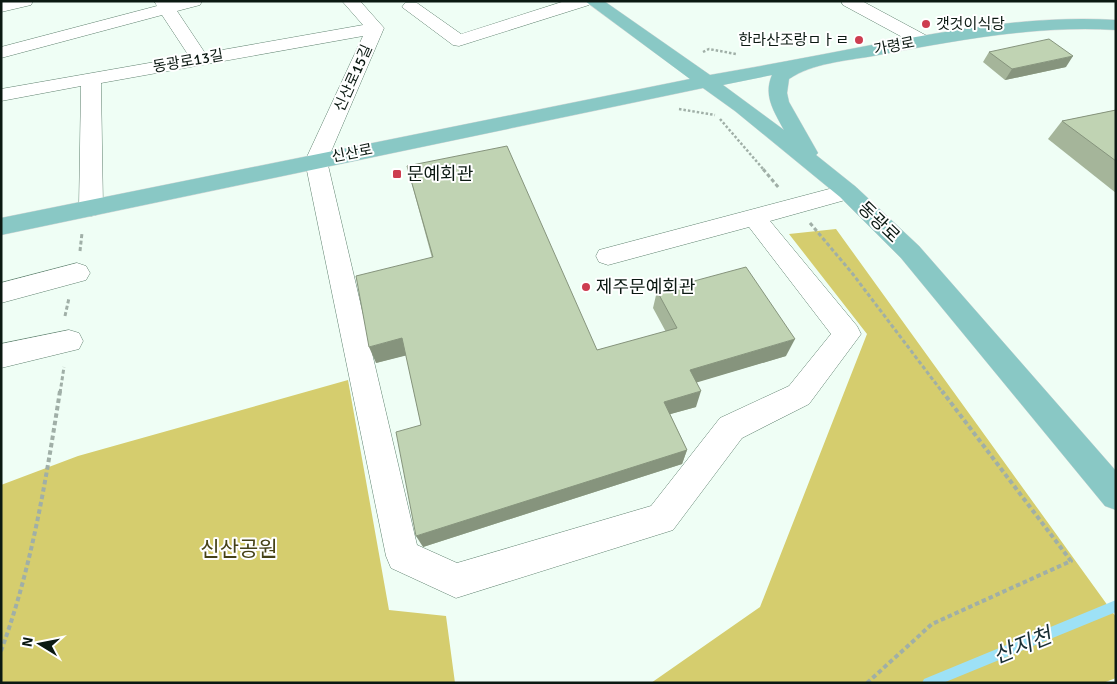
<svg xmlns="http://www.w3.org/2000/svg" width="1117" height="684" viewBox="0 0 1117 684" font-family="Signika,'Noto Sans KR',sans-serif">
	<style>
		.green { fill: #d5cd6e }
		.lines { fill: none; stroke-linecap: round; stroke-linejoin: round }
		.stream { fill: #9de1f6; fill-rule: evenodd }
		.minor-casing { stroke: #618371; stroke-width: 1 }
		.major-casing { stroke: #d8dad9; stroke-width: 1 }
		.path-far2 { stroke: #a0afa7; stroke-width: 2.5; stroke-dasharray: 2.5 2; stroke-linecap: butt }
		.path-far1 { stroke: #a0afa7; stroke-width: 3; stroke-dasharray: 4 2.5; stroke-linecap: butt }
		.path { stroke: #a0afa7; stroke-width: 4; stroke-dasharray: 4.5 3; stroke-linecap: butt }
		.minor { fill: #fff; fill-rule: evenodd }
		.major { fill: #89c8c5; fill-rule: evenodd }
		.wall { fill: #a5b59a }
		.shaded-wall { fill: #86947d }
		.building { fill: #c0d3b3; stroke: #86947d }
		.poi-dot { fill: #cd3d50; stroke: #fff; stroke-width: 2 }
		.labels { text-anchor: middle; stroke-width: 4; stroke-linejoin: round; paint-order: stroke }
		.far-poi-label { font-size: 15px; fill: #0b1912; stroke: #fff; text-anchor: start }
		.far-street-label { font-size: 15px; fill: #0b1912; stroke: #fff }
		.poi-label { font-size: 18px; fill: #0b1912; stroke: #fff; text-anchor: start }
		.street-label { font-size: 18px; fill: #0b1912; stroke: #fff }
		.near-park-label { font-size: 21px; fill: #464218; stroke: #fff }
		.near-water-label { font-size: 22px; font-style: italic; fill: #182e34; stroke: #fff }
	</style>
	<rect width="100%" height="100%" fill="#effef5"/>
	<g class="green">
		<polygon points="836,229 1116,617 1116,678 1103,683 651,683 760,607 867,334 789,234"/>
		<polygon points="348,380 389,610 446,616 455,683 1,683 1,485 78,456"/>
	</g>
	<g class="lines">
		<polygon class="stream" points="1116,600 1116,612 943,683 922,683 924,679"/>
		<defs>
			<g id="minor">
				<polygon points="33,1 31,5 1,12 1,2"/>
				<polygon points="154,1 202,1 200,5 177,11 205,53 363,25 342,1 360,1 384,28 327,161 417,545 457,563 651,506 720,418 789,386 831,334 749,227 608,265 599,262 596,256 599,250 848,184 856,187 859,192 856,197 770,221 857,326 861,334 809,404 742,438 673,530 456,598 391,568 386,556 305,161 363,36 101,83 103,208 99,214 91,216 83,214 79,208 81,86 1,101 1,89 189,56 162,15 1,58 1,47 157,6"/>
				<polygon points="565,1 591,1 589,5 459,46 453,45 402,7 405,3 417,3 461,34"/>
				<polygon points="841,1 862,1 929,37 932,41 929,45 923,46 917,45 843,5"/>
				<polygon points="77,263 86,266 90,273 86,280 1,303 1,283"/>
				<polygon points="69,330 79,333 83,341 79,349 1,368 1,344"/>
			</g>
			<path id="major" d="M 585,1 L 604,1 L 710,75 C 768,65 825,54 882,43 C 959,29 1037,15 1116,20 L 1116,30 C 1034,25 953,41 873,56 C 845,61 813,63 789,79 L 787,93 L 789,102 L 818,153 L 816,155 L 856,187 L 919,246 L 1116,471 L 1116,510 L 1105,506 L 901,258 L 840,197 L 735,111 L 703,88 L 1,235 L 1,218 L 690,79 ZM 772,75 C 763,96 774,111 784,130 L 723,85 Z"/>
		</defs>
		<use href="#minor" class="minor-casing"/>
		<use href="#major" class="major-casing"/>
		<g class="path-far2">
			<polyline points="703,52 709,49 736,54"/>
			<polyline points="679,109 715,115"/>
			<polyline points="720,119 764,170"/>
		</g>
		<g class="path-far1">
			<polyline points="763,169 779,188"/>
			<polyline points="810,223 852,273 943,393"/>
			<polyline points="80,251 82,233"/>
			<polyline points="65,316 69,298"/>
			<polyline points="60,393 64,367"/>
		</g>
		<g class="path">
			<path d="M 1,651 C 32,567 46,480 60,391"/>
			<polyline points="867,683 932,624 1071,561 942,391"/>
		</g>
		<use href="#minor" class="minor"/>
		<use href="#major" class="major"/>
	</g>
	<g class="wall">
		<polygon points="989,52 1066,67 1005,80 983,62"/>
		<polygon points="1116,110 1116,193 1048,139 1062,121"/>
		<polygon points="407,166 597,350 666,332 653,308 657,291 786,356 696,382 696,407 670,414 687,450 682,464 423,547 421,425 406,355 376,363 432,258"/>
	</g>
	<g class="shaded-wall">
		<polygon points="1073,56 1066,67 1005,80 1012,69"/>
		<polygon points="402,338 408,355 376,363 369,347"/>
		<polygon points="795,339 786,356 685,386 690,370"/>
		<polygon points="701,391 696,407 660,417 664,402"/>
		<polygon points="687,450 682,464 423,547 416,536"/>
	</g>
	<g class="building">
		<polygon points="1049,39 1073,56 1012,69 989,52"/>
		<polygon points="1116,110 1116,161 1062,121"/>
		<polygon points="507,146 597,350 677,328 657,291 746,267 795,339 690,370 701,391 664,402 687,450 416,536 396,432 421,425 402,338 369,347 356,276 433,257 407,166"/>
	</g>
	<g class="poi-dot">
		<circle cx="926" cy="24" r="5"/>
		<circle cx="859" cy="40" r="5"/>
		<rect x="392" y="169" width="10" height="10" rx="2.5"/>
		<circle cx="586" cy="287" r="5"/>
	</g>
	<g class="labels">
		<g class="far-poi-label">
			<text x="936" y="29">갯것이식당</text>
			<text x="849" y="45" text-anchor="end">한라산조랑ㅁㅏㄹ</text>
		</g>
		<g class="far-street-label">
			<text transform="translate(894 46) rotate(-11)" y="5">가령로</text>
			<text transform="translate(188 61) rotate(-10)" y="5">동광로13길</text>
			<text transform="translate(353 78) rotate(-66)" y="5">신산로15길</text>
			<text transform="translate(352 153) rotate(-11)" y="5">신산로</text>
		</g>
		<g class="poi-label">
			<text x="407" y="180">문예회관</text>
			<text x="596" y="293">제주문예회관</text>
		</g>
		<g class="street-label">
			<text transform="translate(879 222) rotate(44)" y="6">동광로</text>
		</g>
		<g class="near-park-label">
			<text x="239" y="556">신산공원</text>
		</g>
		<g class="near-water-label">
			<text transform="translate(1022 645) rotate(-22)" y="8">산지천</text>
		</g>
	</g>
	<rect width="1117" height="684" fill="none" stroke="#0b1912" stroke-width="5"/>
	<g transform="translate(40 644) rotate(280)" stroke="#ffffff" stroke-width="4" paint-order="stroke">
	<path d="M0-4L9 19L0 12L-9 19Z" fill="#0b1912"/>
	<text y="-8" font-size="14" font-weight="bold" text-anchor="middle" fill="#0b1912">N</text>
	</g>
</svg>
